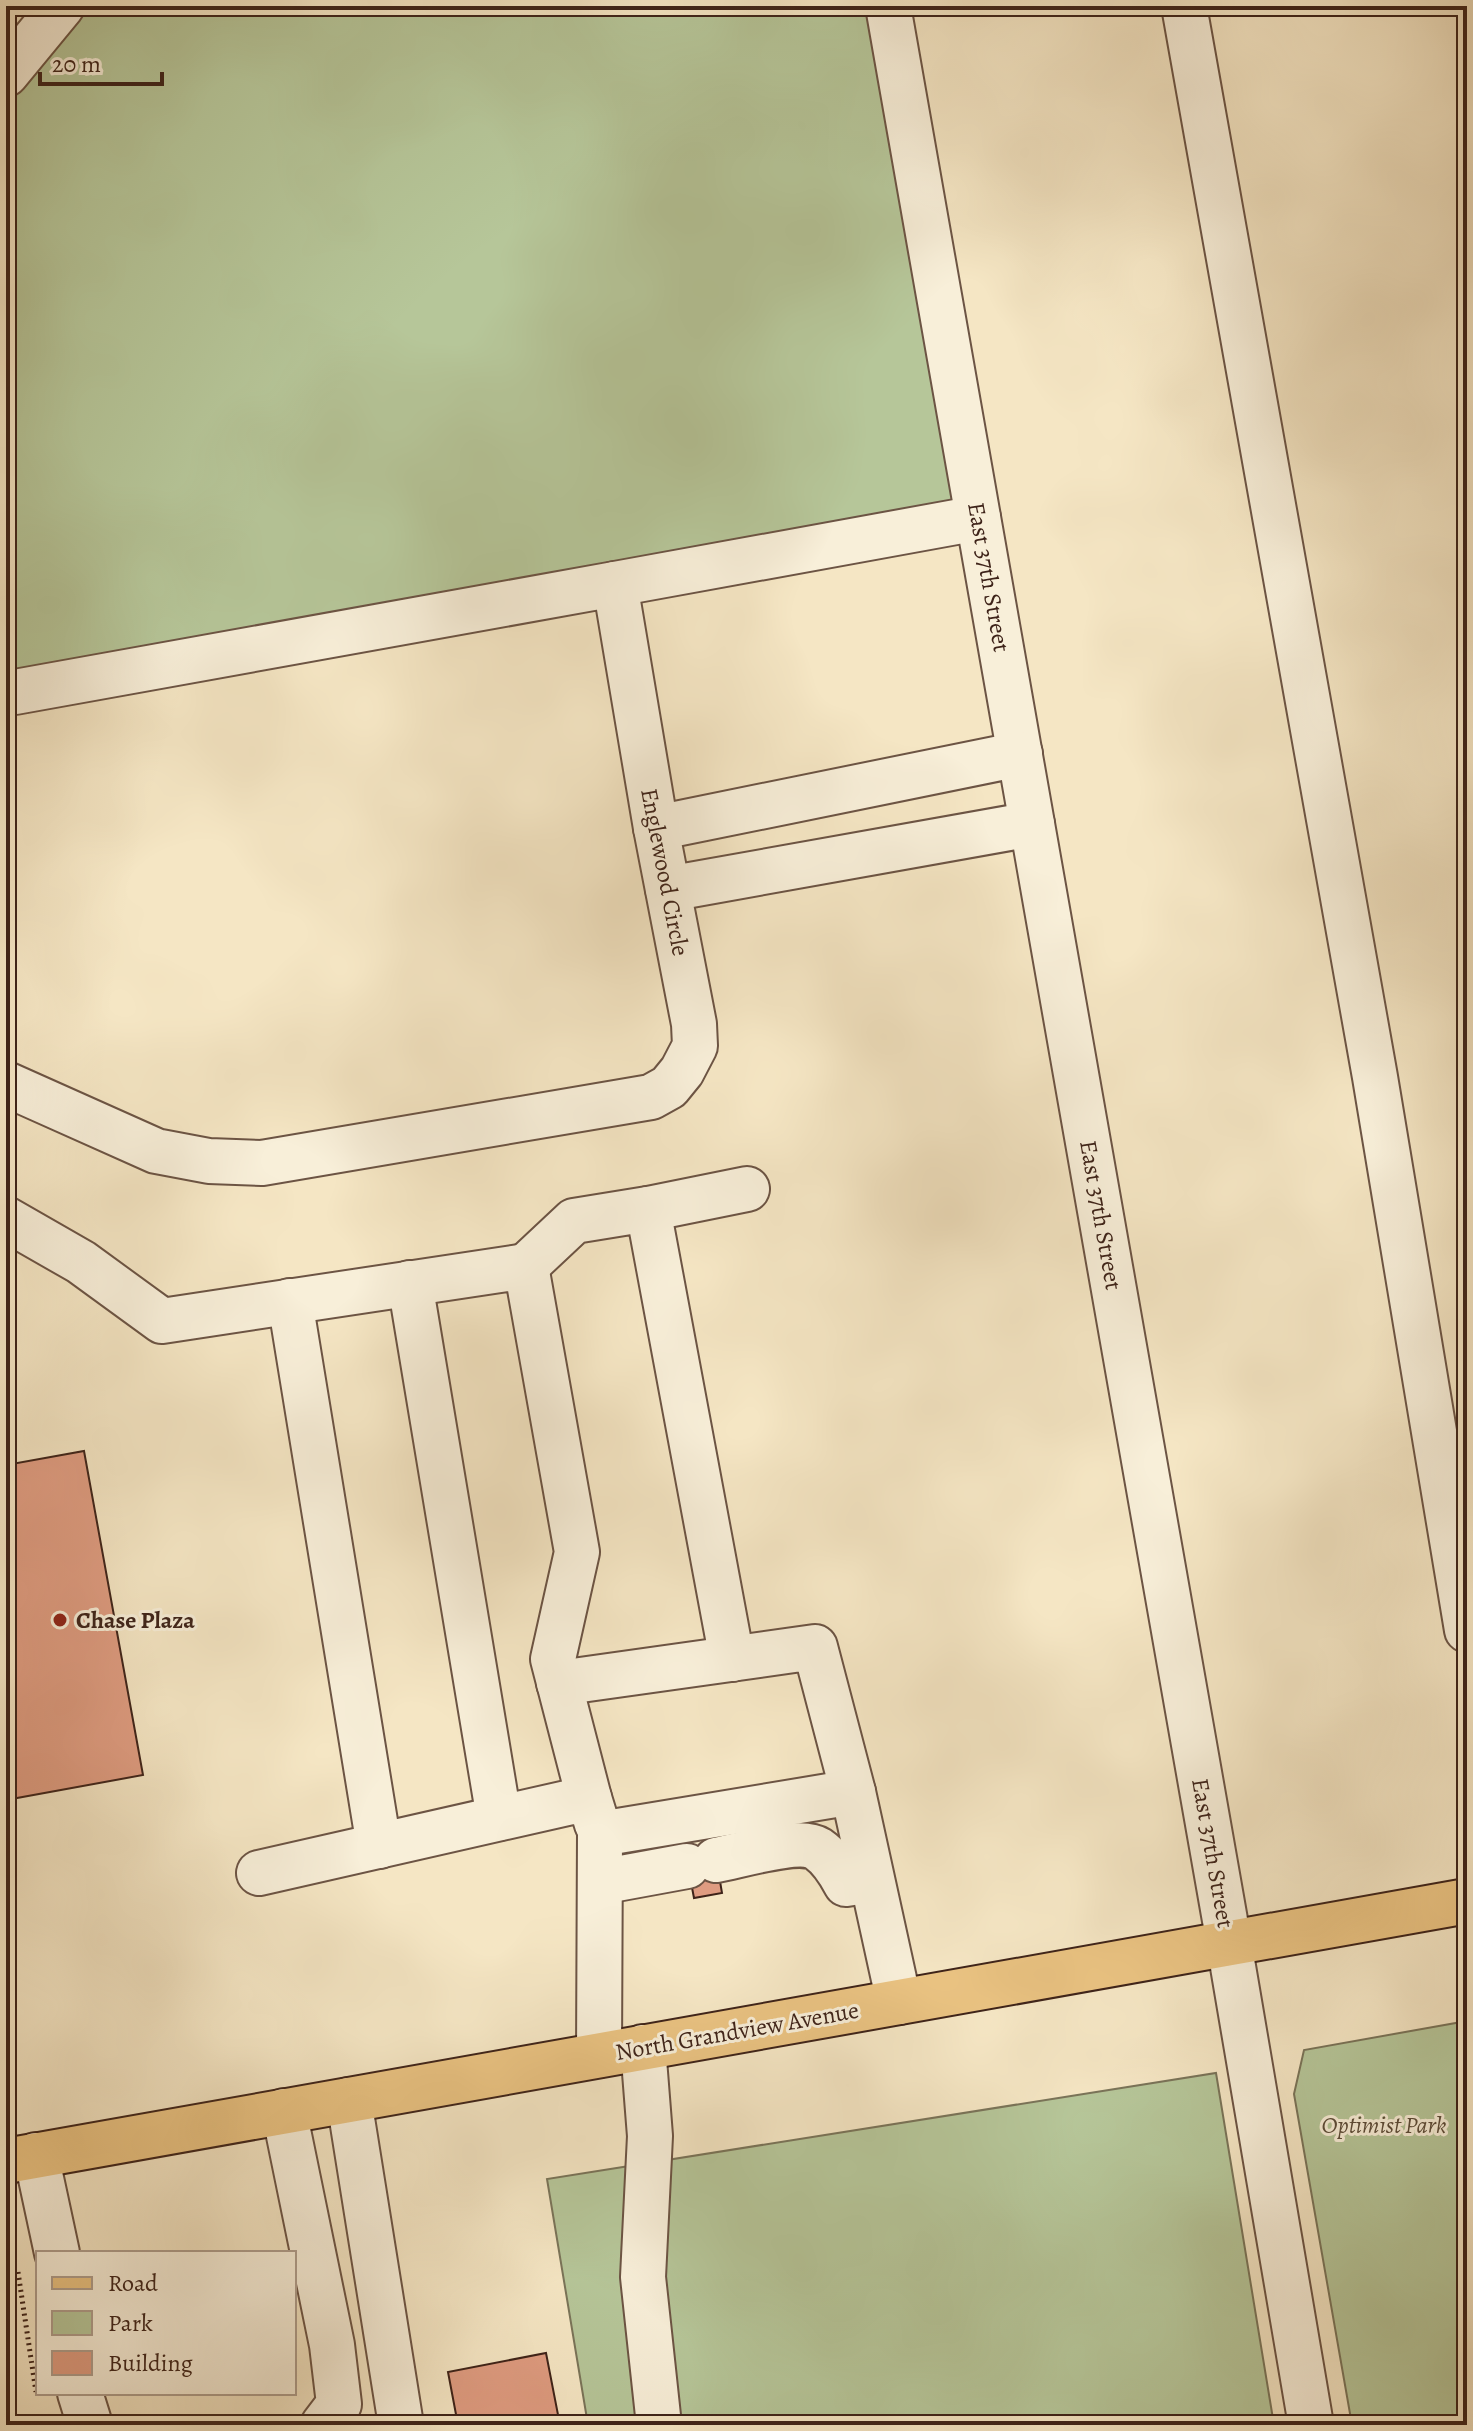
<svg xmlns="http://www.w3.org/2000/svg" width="1473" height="2431" viewBox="0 0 1473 2431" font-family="Alegreya,serif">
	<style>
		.green { fill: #b6c699; stroke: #7a7459; stroke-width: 2 }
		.building { fill: #df9c81; stroke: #3e2319; stroke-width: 2 }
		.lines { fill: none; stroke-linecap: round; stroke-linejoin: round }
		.minor-casing { stroke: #6c5444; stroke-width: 48 }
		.major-casing { stroke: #3e2319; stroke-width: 48 }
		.path { stroke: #3e2319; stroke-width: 5; stroke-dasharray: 2 4; stroke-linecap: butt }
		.minor { stroke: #f8efd9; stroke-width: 44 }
		.major { stroke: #eac382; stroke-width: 44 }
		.poi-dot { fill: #8f2418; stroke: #f8efd9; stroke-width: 3 }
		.labels { text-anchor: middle; stroke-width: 6; stroke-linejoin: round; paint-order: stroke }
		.street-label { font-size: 24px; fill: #3e2319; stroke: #f8efd9 }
		.poi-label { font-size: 24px; font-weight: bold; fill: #3e2319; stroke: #f8efd9; text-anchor: start }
		.park-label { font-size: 24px; font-style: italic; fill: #5c4c39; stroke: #f8efd9 }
	</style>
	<rect width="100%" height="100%" fill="#f5e6c4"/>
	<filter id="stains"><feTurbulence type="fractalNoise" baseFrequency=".0025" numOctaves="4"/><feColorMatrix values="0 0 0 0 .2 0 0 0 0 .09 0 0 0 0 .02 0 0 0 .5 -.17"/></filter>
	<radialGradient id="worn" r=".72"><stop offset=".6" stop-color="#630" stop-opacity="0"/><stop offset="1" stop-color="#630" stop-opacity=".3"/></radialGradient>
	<g class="green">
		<polygon points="62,6 888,6 975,501 6,676 6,70"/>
		<polygon points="1467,2021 1467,2425 1352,2425 1294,2094 1304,2050"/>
		<polygon points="1216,2073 1274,2425 588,2425 547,2179"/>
	</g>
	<g class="building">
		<polygon points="84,1451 143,1775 6,1800 6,1465"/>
		<polygon points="714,1846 722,1893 694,1898 685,1851"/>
		<polygon points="546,2353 560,2425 458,2425 448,2372"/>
	</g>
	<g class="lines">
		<defs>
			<g id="minor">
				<polyline points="888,6 1229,1943 1311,2425"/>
				<polyline points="1184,6 1375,1077 1467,1630"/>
				<polyline points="6,74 62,6"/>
				<polyline points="615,584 978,518"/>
				<polyline points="6,691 15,692 615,584 656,828 694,1024 695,1046 682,1071 669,1087 651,1097 262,1163 209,1161 156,1151 6,1084"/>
				<polyline points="656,828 1020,754"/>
				<polyline points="668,889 1032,824"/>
				<polyline points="648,1209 747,1189"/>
				<polyline points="6,1219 81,1262 162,1321 526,1266 577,1552 553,1659 589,1798"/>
				<polyline points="526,1266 574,1221 648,1209 732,1659"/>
				<polyline points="410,1283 499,1818"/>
				<polyline points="290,1301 379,1846"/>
				<polyline points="559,1683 815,1647 853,1792"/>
				<path d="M 716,1860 C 739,1856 800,1837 818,1849 C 831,1858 839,1871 846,1884 L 871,1880"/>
				<polyline points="259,1873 589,1798 597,1824"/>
				<polyline points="600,1882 687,1866"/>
				<polyline points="643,2047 650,2136 643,2277 659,2425"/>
				<polyline points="599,2055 600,1834 853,1792 899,2002"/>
				<polyline points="349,2100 401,2425"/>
				<polyline points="284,2111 332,2345 339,2404 323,2425"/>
				<polyline points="36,2155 57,2253"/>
				<polyline points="80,2393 90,2425"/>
			</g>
			<polyline id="major" points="6,2161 1467,1901"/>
		</defs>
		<use href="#minor" class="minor-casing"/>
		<use href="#major" class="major-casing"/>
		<polyline class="path" points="18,2272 36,2392"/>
		<use href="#minor" class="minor"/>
		<use href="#major" class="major"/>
	</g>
	<circle class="poi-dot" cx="60" cy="1620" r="8"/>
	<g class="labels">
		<g class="street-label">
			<text transform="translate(989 577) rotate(80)" y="8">East 37th Street</text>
			<text transform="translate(665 872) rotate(79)" y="8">Englewood Circle</text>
			<text transform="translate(1101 1215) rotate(80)" y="8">East 37th Street</text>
			<text transform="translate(1213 1853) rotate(80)" y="8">East 37th Street</text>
			<text transform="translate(737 2031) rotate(-10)" y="8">North Grandview Avenue</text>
		</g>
		<g class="poi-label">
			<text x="76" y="1628">Chase Plaza</text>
		</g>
		<g class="park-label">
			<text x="1384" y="2133">Optimist Park</text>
		</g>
	</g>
	<rect width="1473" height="2431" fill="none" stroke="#f5e6c4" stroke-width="32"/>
	<rect x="8" y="8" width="1457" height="2415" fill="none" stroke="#3e2319" stroke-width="4"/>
	<rect x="16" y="16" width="1441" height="2399" fill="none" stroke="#3e2319" stroke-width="2"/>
	<rect x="36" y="2251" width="260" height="144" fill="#f8efd9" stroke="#ae9d8c" stroke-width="2"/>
	<rect x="52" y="2277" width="40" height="12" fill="#eac382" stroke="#ae9d8c" stroke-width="2"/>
	<text x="108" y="2291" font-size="24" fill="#3e2319">Road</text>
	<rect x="52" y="2311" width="40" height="24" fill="#b6c699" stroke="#ae9d8c" stroke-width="2"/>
	<text x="108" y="2331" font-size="24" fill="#3e2319">Park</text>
	<rect x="52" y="2351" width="40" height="24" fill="#df9c81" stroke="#ae9d8c" stroke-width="2"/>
	<text x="108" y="2371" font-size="24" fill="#3e2319">Building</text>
	<path d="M40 72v12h122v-12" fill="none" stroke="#3e2319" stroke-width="4"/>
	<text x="52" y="72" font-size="24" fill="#3e2319" stroke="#f8efd9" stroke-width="6" paint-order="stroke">20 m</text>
	<rect width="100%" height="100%" filter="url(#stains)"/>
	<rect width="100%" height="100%" fill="url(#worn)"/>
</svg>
